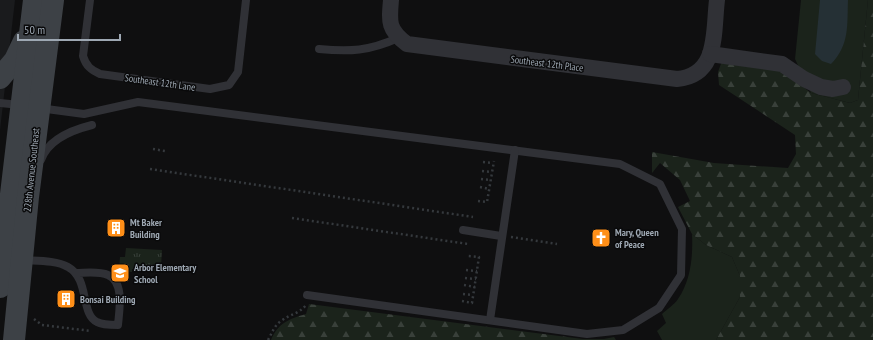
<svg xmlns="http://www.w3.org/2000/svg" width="873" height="340" viewBox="0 0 873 340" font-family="'PT Sans Narrow',sans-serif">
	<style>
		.built { fill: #1a1b1d }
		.grass { fill: #1b231b }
		.forest { fill: url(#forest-firs) }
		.park { fill: url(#park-tufts) }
		.water { fill: #253035 }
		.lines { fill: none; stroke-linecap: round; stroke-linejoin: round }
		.path { stroke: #35393d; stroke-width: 2.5; stroke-dasharray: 2 3; stroke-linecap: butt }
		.service { stroke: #303136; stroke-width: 8 }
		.minor { stroke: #303136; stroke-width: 16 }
		.secondary { stroke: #3d4146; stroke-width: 22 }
		.labels { text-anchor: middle; stroke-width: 3; stroke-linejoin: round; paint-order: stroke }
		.street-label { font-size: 10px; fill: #9ea8b3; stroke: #0a0a0b }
		.poi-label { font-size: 10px; font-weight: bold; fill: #9ea8b3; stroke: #0a0a0b; text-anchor: start }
	</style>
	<defs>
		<pattern id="forest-firs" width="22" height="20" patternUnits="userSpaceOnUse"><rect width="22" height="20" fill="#1b231b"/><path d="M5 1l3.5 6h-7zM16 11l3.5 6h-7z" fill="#39403a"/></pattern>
		<pattern id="park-tufts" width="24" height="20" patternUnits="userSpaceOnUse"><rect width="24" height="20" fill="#1b231b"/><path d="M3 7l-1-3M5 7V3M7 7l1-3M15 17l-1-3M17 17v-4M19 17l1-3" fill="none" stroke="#39403a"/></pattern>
	</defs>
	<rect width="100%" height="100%" fill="#0f0f10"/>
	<polygon class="built" points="0,0 15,0 0,130"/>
	<g class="grass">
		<polygon points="801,0 868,0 858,100 850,103 811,93 795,59"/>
		<path d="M 692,234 L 706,245 L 732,257 L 740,276 L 740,297 L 716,340 L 662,340 L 657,331 L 666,323 L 662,314 C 667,309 674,305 678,299 C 691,280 693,256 692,234 Z"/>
	</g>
	<g class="forest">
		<polygon points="868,0 873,0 873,340 716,340 740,297 740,276 732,257 706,245 692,234 678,207 690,201 680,180 660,163 652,173 652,152 714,163 788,168 796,154 795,135 719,85 718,72 722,61 779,68 811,93 850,103 858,100"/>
		<path d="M 309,304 L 583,339 L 604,339 L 614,337 L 616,340 L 271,340 C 278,323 289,319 306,314 Z"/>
	</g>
	<polygon class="park" points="126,248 162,250 161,266 156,266 156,271 132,269 132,272 119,271 120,257 125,257"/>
	<path class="water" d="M 820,0 L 848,0 C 847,24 850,45 831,64 L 822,61 L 815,54 Z"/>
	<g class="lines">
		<g class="path">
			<polyline points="153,149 165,151"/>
			<polyline points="483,162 493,163"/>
			<polyline points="150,169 473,217"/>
			<polyline points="482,171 492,172"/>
			<polyline points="481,179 491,180"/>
			<polyline points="480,187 489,189"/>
			<polyline points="478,201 487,202 494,161"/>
			<polyline points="292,218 468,244"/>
			<polyline points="511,237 557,244"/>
			<polyline points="466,270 477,271"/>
			<polyline points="465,278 476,279"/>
			<polyline points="464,285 475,287"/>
			<polyline points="463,294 473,295"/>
			<polyline points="462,301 472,303 479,257 468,256"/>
			<polyline points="34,319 42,325 91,331"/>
			<path d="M 268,340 C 272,333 274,326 281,321 C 290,314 299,314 306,305"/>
		</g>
		<g class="service">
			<path d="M 90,0 L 83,56 C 86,66 91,70 100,74 L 210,89 L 229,85 L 238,72 L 246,0"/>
			<path d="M 319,49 C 350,52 369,51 398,38"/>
			<polyline points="0,103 20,105"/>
			<polyline points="39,108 84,114 138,102 620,164 660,184 682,229 681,275 659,308 623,330 587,334 307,295"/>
			<path d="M 41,160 C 48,139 72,130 92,125"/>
			<polyline points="463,230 501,236"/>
			<path d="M 23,260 C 36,261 56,260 68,267 C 90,279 80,314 97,322 C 102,325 112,325 118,325 C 119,312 125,282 108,275 C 99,271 85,273 76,273"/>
			<polyline points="490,320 515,150"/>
		</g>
		<g class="minor">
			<path d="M 391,0 C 389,22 388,30 407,44 L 677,79 C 719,75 713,32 717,0"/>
			<polyline points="710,54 782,64 804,79 821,87 833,89 843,87"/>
		</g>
		<g class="secondary">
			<polyline points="0,78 15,60 24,41"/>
			<polyline points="0,287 34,0"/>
			<polyline points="14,340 28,197 53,0"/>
		</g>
	</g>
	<defs>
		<symbol id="building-square" viewBox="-11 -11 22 22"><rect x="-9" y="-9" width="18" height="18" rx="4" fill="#ff8f18" stroke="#0a0a0b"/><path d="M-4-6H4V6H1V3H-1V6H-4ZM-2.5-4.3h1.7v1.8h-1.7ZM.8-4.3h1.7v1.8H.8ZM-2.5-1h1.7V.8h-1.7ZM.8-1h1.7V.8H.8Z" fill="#fff"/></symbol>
		<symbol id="church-square" viewBox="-11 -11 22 22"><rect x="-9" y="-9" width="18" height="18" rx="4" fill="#ff8f18" stroke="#0a0a0b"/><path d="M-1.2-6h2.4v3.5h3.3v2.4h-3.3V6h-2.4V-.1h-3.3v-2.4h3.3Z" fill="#fff"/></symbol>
		<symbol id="school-square" viewBox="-11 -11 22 22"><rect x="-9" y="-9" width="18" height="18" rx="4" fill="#ff8f18" stroke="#0a0a0b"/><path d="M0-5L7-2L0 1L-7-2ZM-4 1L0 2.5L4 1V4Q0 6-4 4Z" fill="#fff"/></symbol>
	</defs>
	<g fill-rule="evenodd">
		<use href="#building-square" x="105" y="217" width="22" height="22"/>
		<use href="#church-square" x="590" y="227" width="22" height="22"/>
		<use href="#school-square" x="109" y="262" width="22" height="22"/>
		<use href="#building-square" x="55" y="288" width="22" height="22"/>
	</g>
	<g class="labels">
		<g class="street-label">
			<text transform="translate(547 63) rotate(7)" y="4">Southeast 12th Place</text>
			<text transform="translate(160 82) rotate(8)" y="4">Southeast 12th Lane</text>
			<text transform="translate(31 170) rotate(-84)" y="4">228th Avenue Southeast</text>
		</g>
		<g class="poi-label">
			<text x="130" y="226">Mt Baker<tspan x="130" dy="12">Building</tspan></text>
			<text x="615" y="236">Mary, Queen<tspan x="615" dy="12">of Peace</tspan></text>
			<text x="134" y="271">Arbor Elementary<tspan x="134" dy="12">School</tspan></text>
			<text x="80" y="303">Bonsai Building</text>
		</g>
	</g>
	<path d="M18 34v6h102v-6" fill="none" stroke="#9ea8b3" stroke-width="2"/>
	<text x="24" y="34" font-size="12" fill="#9ea8b3" stroke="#0a0a0b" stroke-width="3" paint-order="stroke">50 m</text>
</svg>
